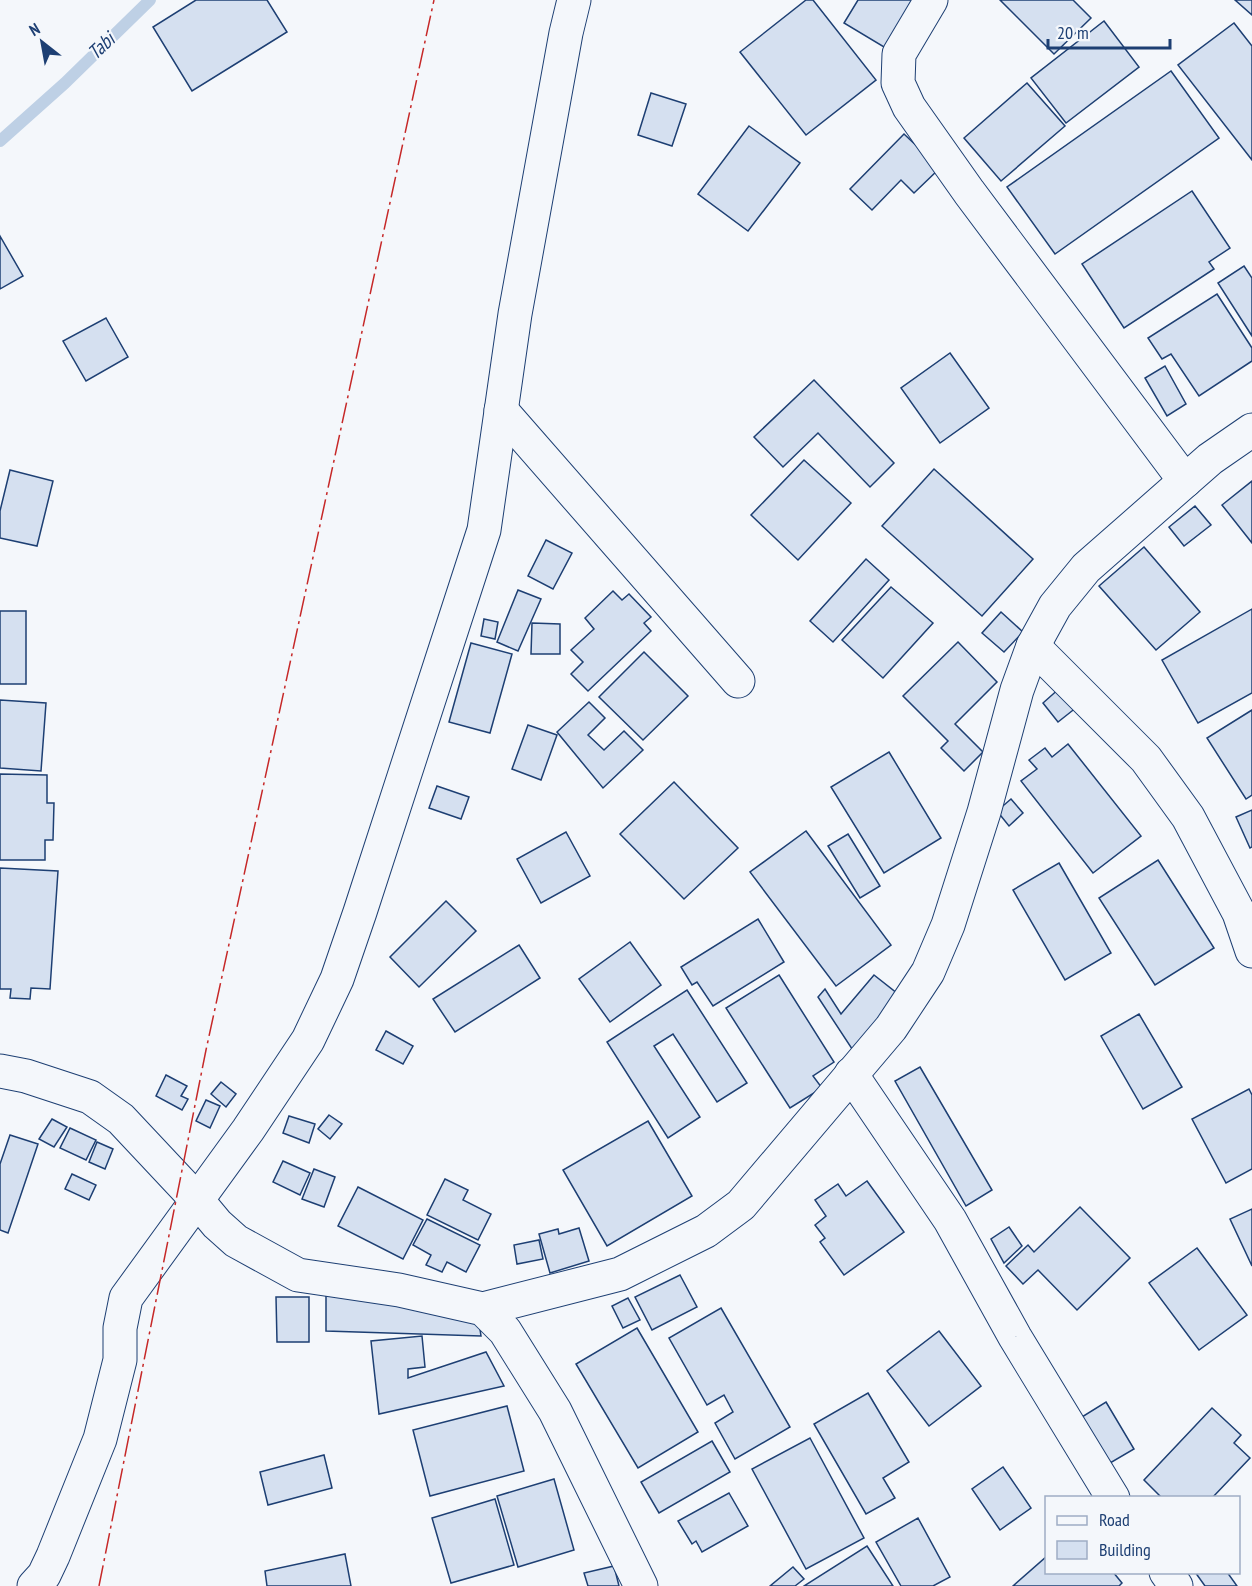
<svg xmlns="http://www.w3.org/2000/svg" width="1252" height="1586" viewBox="0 0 1252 1586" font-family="'PT Sans Narrow',sans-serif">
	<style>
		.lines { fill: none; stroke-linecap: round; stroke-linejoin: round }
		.stream { stroke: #bed0e5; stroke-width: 12 }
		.building { fill: #d5e0f0; stroke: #1d3f73; stroke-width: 1.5 }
		.minor-casing { stroke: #1d3f73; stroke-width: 35 }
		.minor { stroke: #f4f7fb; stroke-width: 33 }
		.power { stroke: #c62828; stroke-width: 1.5; stroke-dasharray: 21 4.5 3 4.5; stroke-linecap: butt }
		.labels { text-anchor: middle; stroke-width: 4.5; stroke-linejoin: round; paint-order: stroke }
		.water-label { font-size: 20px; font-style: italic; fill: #1d3f73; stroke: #f4f7fb }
	</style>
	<rect width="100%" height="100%" fill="#f4f7fb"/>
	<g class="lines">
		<polyline class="stream" points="0,141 65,83 150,0"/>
	</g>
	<g class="building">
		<polygon points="196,0 267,0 287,32 192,91 153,27"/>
		<polygon points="806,0 813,0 876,80 806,135 740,52"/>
		<polygon points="858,0 926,0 894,53 844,23"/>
		<polygon points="1000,0 1073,0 1091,18 1054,54"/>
		<polygon points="1235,0 1252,0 1252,15"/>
		<polygon points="1104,21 1139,67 1066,123 1031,78"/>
		<polygon points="1234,23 1252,46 1252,160 1178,65"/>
		<polygon points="1171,71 1219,138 1055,254 1007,187"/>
		<polygon points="1027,83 1065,126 1001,181 964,138"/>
		<polygon points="651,93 686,104 672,146 638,135"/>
		<polygon points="749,126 800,163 748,231 698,194"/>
		<polygon points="904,134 940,168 914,193 901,180 872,210 850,189"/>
		<polygon points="1192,191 1230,248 1209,262 1214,269 1124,328 1082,264"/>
		<polygon points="0,236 23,276 0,289"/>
		<polygon points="1244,266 1252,278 1252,336 1218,283"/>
		<polygon points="1217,294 1252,348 1252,361 1199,396 1171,354 1162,359 1148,338"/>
		<polygon points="106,318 128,357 86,381 63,341"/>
		<polygon points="950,353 989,408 940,443 901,388"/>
		<polygon points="1165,366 1186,404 1167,416 1145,378"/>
		<polygon points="814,380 894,463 870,487 818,433 783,467 754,437"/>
		<polygon points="804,460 851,503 798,560 751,515"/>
		<polygon points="934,469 1033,559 982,616 882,526"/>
		<polygon points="10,470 53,481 37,546 0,538 0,511"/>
		<polygon points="1252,481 1252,543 1222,505"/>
		<polygon points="1195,506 1211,525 1184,546 1169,527"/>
		<polygon points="546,540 572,553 553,589 528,576"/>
		<polygon points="1144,547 1200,612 1156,650 1099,586"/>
		<polygon points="866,559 889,580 833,642 810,621"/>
		<polygon points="891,587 933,623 883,678 842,640"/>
		<polygon points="518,590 541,599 518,651 497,642"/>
		<polygon points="613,591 622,600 629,594 651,617 644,623 651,631 588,691 571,674 583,662 571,650 594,629 585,618"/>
		<polygon points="1252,609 1252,693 1198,723 1162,660"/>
		<rect x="0" y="611" width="26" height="73"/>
		<polygon points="1001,612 1023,632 1004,652 982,633"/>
		<polygon points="484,619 498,622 495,639 481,636"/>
		<polygon points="532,623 560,624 560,654 531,654"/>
		<polygon points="958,642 997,682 955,724 983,752 964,771 941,748 948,741 903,696"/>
		<polygon points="471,643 512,654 490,733 449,722"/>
		<polygon points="644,652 688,696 643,740 599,697"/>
		<polygon points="1061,687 1077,707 1058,722 1043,703"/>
		<polygon points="0,700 46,703 41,771 0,768"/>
		<polygon points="589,702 605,718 588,735 604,750 624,731 643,750 603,788 557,732"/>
		<polygon points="1252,710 1252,795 1246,799 1207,738"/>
		<polygon points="528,725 557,735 541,780 512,769"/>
		<polygon points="1068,744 1141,836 1093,873 1021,781 1037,769 1029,760 1045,748 1052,757"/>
		<polygon points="889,752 941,838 884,873 831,787"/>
		<polygon points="0,774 47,775 47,803 54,803 53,840 45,840 45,860 0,860"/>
		<polygon points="674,782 738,848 684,899 620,834"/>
		<polygon points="437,786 469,797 461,819 429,808"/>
		<polygon points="1011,799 1023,813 1009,826 997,811"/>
		<polygon points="1252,810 1252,847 1250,848 1236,817"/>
		<polygon points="806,831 891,945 836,986 750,872"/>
		<polygon points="566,832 590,876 541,903 517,859"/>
		<polygon points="848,834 880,886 860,898 828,846"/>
		<polygon points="1158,860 1214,948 1155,985 1099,898"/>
		<polygon points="1059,863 1111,953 1065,980 1013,890"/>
		<polygon points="0,868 58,871 50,989 31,988 30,999 10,998 11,989 0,989"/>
		<polygon points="446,901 476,931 419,987 390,957"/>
		<polygon points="758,919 784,962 713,1006 697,982 692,985 681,967"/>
		<polygon points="630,942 661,985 610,1022 579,979"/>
		<polygon points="519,945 540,978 455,1032 433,999"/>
		<polygon points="779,975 834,1062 813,1076 822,1088 790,1108 726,1008"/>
		<polygon points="874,975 898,994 856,1055 818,997 825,989 841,1014"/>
		<polygon points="687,990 747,1083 717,1102 673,1034 654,1046 700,1117 668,1138 607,1042"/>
		<polygon points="1139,1014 1182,1087 1143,1109 1101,1036"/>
		<polygon points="386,1031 413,1046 403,1064 376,1050"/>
		<polygon points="920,1067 992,1190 966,1206 895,1081"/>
		<polygon points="166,1075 187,1086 181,1096 188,1099 182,1110 156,1096"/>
		<polygon points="221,1082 236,1094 226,1107 211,1094"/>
		<polygon points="1249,1089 1252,1095 1252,1169 1226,1183 1192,1119"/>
		<polygon points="206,1100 220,1106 210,1128 196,1121"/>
		<polygon points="329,1115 342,1124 330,1139 318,1129"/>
		<polygon points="289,1116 315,1124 309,1143 283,1133"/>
		<polygon points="52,1119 67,1127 54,1147 39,1139"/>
		<polygon points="648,1121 692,1196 607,1246 563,1170"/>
		<polygon points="70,1128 96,1140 86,1160 60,1148"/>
		<polygon points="10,1135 38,1144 8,1233 0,1230 0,1164"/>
		<polygon points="97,1142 113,1149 105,1169 89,1162"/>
		<polygon points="283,1161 310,1173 300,1195 273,1182"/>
		<polygon points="314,1169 335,1177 324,1207 302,1199"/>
		<polygon points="72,1174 96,1185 89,1200 65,1189"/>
		<polygon points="445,1179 468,1190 463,1200 491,1214 478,1240 427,1215"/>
		<polygon points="867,1181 904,1232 844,1275 820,1242 825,1238 815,1225 826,1216 815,1200 838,1184 846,1196"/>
		<polygon points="358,1187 423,1220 403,1259 338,1226"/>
		<polygon points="1080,1207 1130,1258 1077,1310 1038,1270 1023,1284 1006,1266 1028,1245 1034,1252"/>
		<polygon points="1252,1209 1252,1266 1230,1219"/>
		<polygon points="427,1219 480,1245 466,1272 447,1262 442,1272 426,1265 431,1255 413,1245"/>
		<polygon points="1009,1227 1022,1246 1004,1263 991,1239"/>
		<polygon points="579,1228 589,1261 550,1273 539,1234 558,1229 559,1234"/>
		<polygon points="539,1240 543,1259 517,1264 514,1245"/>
		<polygon points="1197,1248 1247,1315 1199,1350 1149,1283"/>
		<polygon points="680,1275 697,1307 652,1330 635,1297"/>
		<polygon points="326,1291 478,1316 481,1336 326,1331"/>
		<polygon points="276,1297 309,1297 309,1342 277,1342"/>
		<polygon points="628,1298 640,1320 623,1328 612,1306"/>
		<polygon points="721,1308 790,1427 735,1459 715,1423 733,1412 724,1395 707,1405 669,1338"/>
		<polygon points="637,1328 698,1432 638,1468 576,1364"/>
		<polygon points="939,1331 981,1386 929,1426 887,1371"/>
		<polygon points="422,1336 425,1367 408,1369 408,1378 486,1352 504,1386 379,1414 371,1341"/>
		<polygon points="868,1393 909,1462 883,1478 895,1498 866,1514 814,1424"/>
		<polygon points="1106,1402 1134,1449 1105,1466 1077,1420"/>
		<polygon points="507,1406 524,1471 430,1496 413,1430"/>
		<polygon points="1212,1408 1241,1435 1234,1443 1250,1458 1212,1498 1162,1498 1144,1480"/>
		<polygon points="810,1438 864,1538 806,1569 752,1469"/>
		<polygon points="712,1441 730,1472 659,1513 641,1482"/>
		<polygon points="324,1455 332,1488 268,1505 260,1472"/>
		<polygon points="1003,1467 1031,1508 1000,1530 972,1489"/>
		<polygon points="554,1479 574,1550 518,1567 497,1496"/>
		<polygon points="729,1493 748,1526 702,1552 696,1541 692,1544 678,1521"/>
		<polygon points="495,1499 514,1565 451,1583 432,1518"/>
		<polygon points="918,1518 950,1577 933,1586 901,1586 876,1542"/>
		<polygon points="867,1546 893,1586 804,1586"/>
		<polygon points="345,1554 351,1586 267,1586 265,1571"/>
		<polygon points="1046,1557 1046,1572 1113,1572 1122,1583 1119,1586 1013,1586"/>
		<polygon points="614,1566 619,1586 588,1586 584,1573"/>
		<polygon points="793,1567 804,1579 795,1586 770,1586"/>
		<polygon points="1195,1572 1227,1572 1237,1586 1205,1586"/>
	</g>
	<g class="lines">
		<defs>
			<g id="minor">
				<polyline points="931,0 899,54 898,83 909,107 969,192 1185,481"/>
				<polyline points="501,410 738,681"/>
				<polyline points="1033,646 1146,759 1188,817 1239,913 1252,951"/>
				<polyline points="0,1071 26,1076 90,1097 121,1119 197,1200 217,1224 236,1241 298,1275 399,1290 483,1309 505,1331 555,1411 641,1586"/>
				<polyline points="851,1074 950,1220 1015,1337 1113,1498"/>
				<polyline points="483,1309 620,1274 706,1231 741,1205 891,1028 928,972 948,925 984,812 1017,690 1033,646 1055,606 1086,568 1210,459 1252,430"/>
				<polyline points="1166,1572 1176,1586"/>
				<polyline points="34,1586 44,1575 53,1556 100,1439 120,1360 120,1328 126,1298 248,1130 308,1040 337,979 360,912 484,530 515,314 566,33 574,0"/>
			</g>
		</defs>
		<use href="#minor" class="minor-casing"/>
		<use href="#minor" class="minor"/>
		<polyline class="power" points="99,1586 206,1050 434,0"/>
	</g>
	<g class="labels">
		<g class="water-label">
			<text transform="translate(101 46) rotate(-43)" y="7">Tabi</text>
		</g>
	</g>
	<rect x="1045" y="1496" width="195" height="78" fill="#f4f7fb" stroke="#9eadc5" stroke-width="1.5"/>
	<rect x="1057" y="1516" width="30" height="9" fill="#f4f7fb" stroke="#9eadc5" stroke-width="1.5"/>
	<text x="1099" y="1526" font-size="18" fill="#1d3f73">Road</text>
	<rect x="1057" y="1541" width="30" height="18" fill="#d5e0f0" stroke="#9eadc5" stroke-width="1.5"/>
	<text x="1099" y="1556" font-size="18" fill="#1d3f73">Building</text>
	<g transform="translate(42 42) rotate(329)" stroke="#f4f7fb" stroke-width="4.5" paint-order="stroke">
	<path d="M0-4.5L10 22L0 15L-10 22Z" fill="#1d3f73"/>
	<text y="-9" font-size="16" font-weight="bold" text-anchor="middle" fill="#1d3f73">N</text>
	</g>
	<path d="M1048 39v9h122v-9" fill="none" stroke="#1d3f73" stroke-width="3"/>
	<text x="1057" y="39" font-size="18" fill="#1d3f73" stroke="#f4f7fb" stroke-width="4.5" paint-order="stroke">20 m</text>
</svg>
